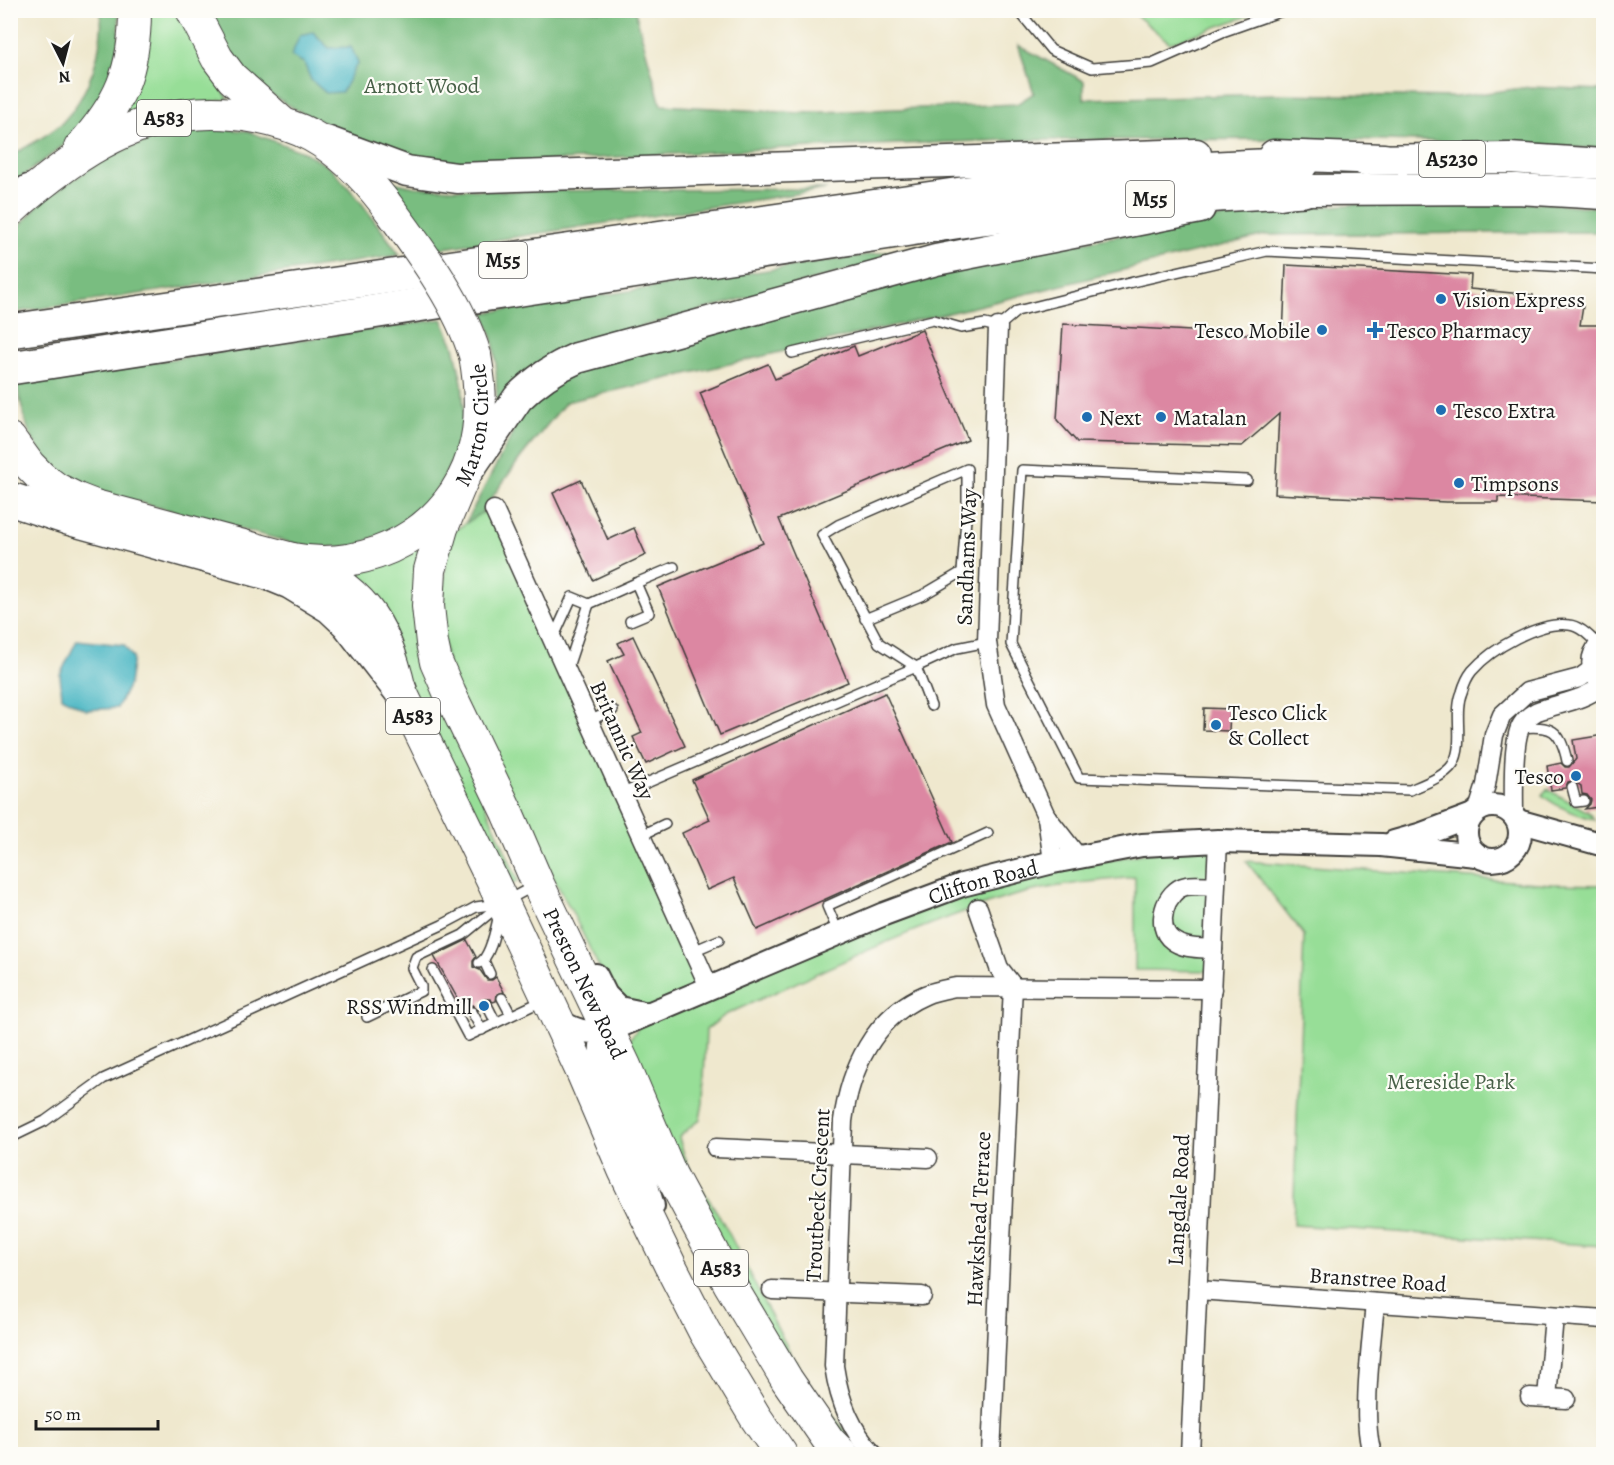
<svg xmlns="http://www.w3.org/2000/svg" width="1614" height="1465" viewBox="0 0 1614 1465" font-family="Alegreya,serif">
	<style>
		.green { fill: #97de97; stroke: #5a7d5a; stroke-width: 1.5 }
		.forest { fill: #79bd80; stroke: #4a6c4e; stroke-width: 1.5 }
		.water { fill: #48b6c3; stroke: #326970; stroke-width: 1.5 }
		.building { fill: #dc87a2 }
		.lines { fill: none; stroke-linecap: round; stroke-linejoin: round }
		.service-casing { stroke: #3c3b37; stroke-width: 12 }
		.minor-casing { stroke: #3c3b37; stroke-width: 21 }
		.tertiary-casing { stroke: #3c3b37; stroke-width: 26 }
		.primary-casing { stroke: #3c3b37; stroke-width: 33 }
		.trunk-casing { stroke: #3c3b37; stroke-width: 34 }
		.motorway-casing { stroke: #3c3b37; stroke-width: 36 }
		.service { stroke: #fff; stroke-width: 9 }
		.minor { stroke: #fff; stroke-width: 18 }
		.tertiary { stroke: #fff; stroke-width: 22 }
		.primary { stroke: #fff; stroke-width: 30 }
		.trunk { stroke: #fff; stroke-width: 32 }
		.motorway { stroke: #fff; stroke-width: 33 }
		.trunk-bridge-casing { stroke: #3c3b37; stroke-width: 34; stroke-linecap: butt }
		.trunk-bridge { stroke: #fff; stroke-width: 32 }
		.poi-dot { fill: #1f6fb2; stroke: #fdfcf7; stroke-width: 2 }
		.labels { text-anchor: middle; stroke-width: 4.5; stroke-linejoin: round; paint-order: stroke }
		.shield { fill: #fdfcf7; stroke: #605f5e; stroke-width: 1.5 }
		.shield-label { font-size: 21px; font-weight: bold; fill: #1c1c1c }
		.park-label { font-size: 22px; fill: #476047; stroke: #fdfcf7 }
		.poi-label { font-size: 22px; fill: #1c1c1c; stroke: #fdfcf7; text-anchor: start }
		.street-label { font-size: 22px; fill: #1c1c1c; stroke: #fdfcf7 }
	</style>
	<rect width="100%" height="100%" fill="#fdfcf7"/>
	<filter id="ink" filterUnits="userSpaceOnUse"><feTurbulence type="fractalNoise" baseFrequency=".0167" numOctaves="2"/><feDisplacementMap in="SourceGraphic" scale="12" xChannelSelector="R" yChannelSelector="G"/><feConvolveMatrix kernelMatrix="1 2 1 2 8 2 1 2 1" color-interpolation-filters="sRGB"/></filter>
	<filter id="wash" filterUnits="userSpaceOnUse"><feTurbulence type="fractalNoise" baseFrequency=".008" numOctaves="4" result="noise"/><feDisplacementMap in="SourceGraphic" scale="24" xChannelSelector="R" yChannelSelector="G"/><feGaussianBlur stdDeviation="1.35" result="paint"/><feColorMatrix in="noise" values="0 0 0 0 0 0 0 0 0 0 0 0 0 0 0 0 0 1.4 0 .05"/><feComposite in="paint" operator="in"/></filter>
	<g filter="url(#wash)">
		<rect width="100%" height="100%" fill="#efe8ce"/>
		<g class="green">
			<polygon points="147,11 177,11 228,99 124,117"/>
			<polygon points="1133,11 1262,11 1170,43 1136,15"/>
			<path d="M 494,510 L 710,989 L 962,885 L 1218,841 L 1213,971 L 1135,970 L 1135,877 C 1094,881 1052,885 1013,896 C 915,924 818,974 725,1015 L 706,1030 L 703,1103 L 700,1119 L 679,1137 C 687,1173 702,1187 720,1217 C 744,1260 765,1307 789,1350 C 810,1387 837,1421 863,1454 L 842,1454 L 729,1283 L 627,1042 L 636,1031 L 644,1012 L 619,1008 L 572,912 L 436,662 L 449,534 L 481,513 Z"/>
			<polygon points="424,543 467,762 518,881 504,888 343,574"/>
			<path d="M 1547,789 L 1590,813 L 1595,820 C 1576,814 1558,808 1542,795 Z"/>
			<polygon points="1246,861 1551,884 1603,885 1603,1246 1293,1225 1304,935"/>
		</g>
		<g class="forest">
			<path d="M 101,11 L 118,11 C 124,51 108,95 82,127 C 68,145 30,170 11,185 L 11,156 C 26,146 50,135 62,123 C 90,94 104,49 101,11 Z"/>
			<polygon points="206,11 635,11 661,105 799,113 1017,104 1034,93 1018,45 1084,81 1084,99 1276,94 1456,97 1530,87 1603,90 1603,149 1458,142 1344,139 1010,140 763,149 474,165 421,162 348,135 295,109 258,87 225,49"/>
			<polygon points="213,128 247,131 306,153 332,169 360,201 400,255 11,313 10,240 17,229 43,200 106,158 134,146 161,136 185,130"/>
			<polygon points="389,181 415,187 504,191 827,189 438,249"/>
			<polygon points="1408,201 1546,203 1603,208 1603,232 1265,235 974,307 566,402 521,457 481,513 465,524 512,435 515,420 565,373 858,294 1035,251 1200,221 1267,210"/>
			<polygon points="952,242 585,342 497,409 496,363 493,340 484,313"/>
			<path d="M 442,319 L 454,346 L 462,382 L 464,409 L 461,442 L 442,482 L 427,507 L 415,518 L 356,546 L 311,548 L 97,491 C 71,480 44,463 31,436 C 23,420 21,400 16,382 Z"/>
		</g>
		<g class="water">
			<polygon points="313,32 329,48 351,47 358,62 342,92 326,93 311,80 304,63 291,56 300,35"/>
			<polygon points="77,640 124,645 133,658 129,684 117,708 86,710 62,697 60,675"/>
		</g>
		<g id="blocks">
			<g class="building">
				<polygon points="1286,265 1471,275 1470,289 1533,295 1533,304 1583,306 1580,325 1604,325 1604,501 1498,497 1498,502 1446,502 1275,494 1279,414 1242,446 1077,442 1057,420 1063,324 1283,336"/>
				<polygon points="922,330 968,440 779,519 848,682 720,735 658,587 763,543 700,393 768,364 775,379 854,346 858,356"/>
				<polygon points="581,480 608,540 634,528 646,555 593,580 553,493"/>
				<polygon points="633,636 685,746 646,764 633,737 642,733 608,661 624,654 618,643"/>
				<polygon points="885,693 952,842 757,930 734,878 707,890 682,833 710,820 692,780"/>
				<polygon points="1204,708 1230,709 1229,731 1203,730"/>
				<polygon points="1604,735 1604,806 1585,809 1590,804 1591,800 1587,795 1582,794 1581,786 1574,781 1568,782 1565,788 1551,790 1547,766 1561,763 1565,767 1569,767 1576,759 1573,740"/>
				<polygon points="467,940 476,957 473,961 473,967 480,970 487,980 492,980 496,977 504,992 497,994 496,1001 493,1002 490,999 485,999 481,1002 481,1008 478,1010 472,1005 467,1008 465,1012 434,956"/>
			</g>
		</g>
	</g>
	<g filter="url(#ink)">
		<use href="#blocks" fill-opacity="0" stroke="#3c3b37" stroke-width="1.5"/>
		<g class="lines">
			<defs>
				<g id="service">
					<polyline points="1018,10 1051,50 1092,68 1152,63 1225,31 1285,10"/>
					<polyline points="792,353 933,320 961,328 985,324 998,327 1017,311 1133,282 1267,251 1604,269"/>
					<path d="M 1247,480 L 1022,470 L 1011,644 L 1079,778 L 1410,790 C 1424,784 1444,777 1453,764 C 1465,743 1453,713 1462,692 C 1464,685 1468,676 1472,671 C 1491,649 1539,621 1569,625 C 1580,626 1591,637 1598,645"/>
					<polyline points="636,583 674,567"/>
					<polyline points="865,619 923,595 962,572 967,505 967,469 838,525 822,535 879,643 916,667 957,648 987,642"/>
					<polyline points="553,639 572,597 589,604 636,583 649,613 630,621"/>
					<polyline points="567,670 589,604"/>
					<polyline points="589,721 613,710"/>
					<path d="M 1520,728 C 1552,725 1560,729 1567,761"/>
					<polyline points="1572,787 1576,802 1584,801"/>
					<polyline points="621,794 916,667 931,706"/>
					<polyline points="640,836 665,824"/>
					<polyline points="838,932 827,906 988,833"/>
					<polyline points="693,951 719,940"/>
					<polyline points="484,961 490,974"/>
					<path d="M 479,963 C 491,957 496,927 499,914"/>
					<polyline points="433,970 468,1036 542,1001"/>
					<polyline points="502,998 511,1015"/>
					<polyline points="487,1005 496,1023"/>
					<polyline points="472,1012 482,1030"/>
					<polyline points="367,1017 421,991 421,986 412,968 416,957 463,935 502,903 534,886"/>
					<polyline points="10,1138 45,1121 103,1079 442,925 476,907 497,904"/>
				</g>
				<g id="minor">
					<polyline points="998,327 987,642 996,705 1046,816 1078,857"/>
					<polyline points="494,510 710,989"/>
					<path d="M 1596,678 C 1588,664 1590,650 1604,641"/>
					<polyline points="1478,810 1486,785 1494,735 1502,715 1527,692 1580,678 1591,670"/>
					<path d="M 1514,816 C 1514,795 1512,747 1520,728 C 1524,719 1534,711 1544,709 C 1569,701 1580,701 1604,685"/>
					<polyline points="1047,817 1053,862"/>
					<polyline points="978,908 999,968 1013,986 991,1454"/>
					<path d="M 1213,949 C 1200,948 1183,949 1172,940 C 1154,927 1165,890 1186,886 C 1195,884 1206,886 1215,886"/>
					<polyline points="716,1148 928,1158"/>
					<polyline points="772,1290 922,1296"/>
					<polyline points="1198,1290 1604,1319"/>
					<polyline points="1530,1397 1566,1399"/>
					<polyline points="1547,1398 1554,1316"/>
					<path d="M 874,1454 C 850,1430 839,1400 834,1366 L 843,1121 C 850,1069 874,1017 925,995 C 934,991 946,989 956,987 L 1212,989"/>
					<polyline points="1190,1454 1218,841"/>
					<path d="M 1373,1454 C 1360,1426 1372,1338 1375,1303"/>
				</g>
				<g id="tertiary">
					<circle cx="1493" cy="833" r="27"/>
					<polyline points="1518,821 1604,845"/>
					<polyline points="1394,842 1422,834 1470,816"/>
					<polyline points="596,975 606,995 619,1008 648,1014"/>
					<path id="s1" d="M 557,1019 C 574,1031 587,1034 608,1031 L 884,914 L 962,885 L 1053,862 L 1142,845 L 1218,841 L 1381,845 L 1476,855"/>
					<path d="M 608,1031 C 601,1040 600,1046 601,1057 L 632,1135 L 653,1206"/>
				</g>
				<g id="primary">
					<polyline points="326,141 407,171 457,178 1196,154"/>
					<polyline points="1274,155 1384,159"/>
					<polyline points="1364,160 1509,158 1604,164"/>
					<polyline points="1280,194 1304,190 1517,189 1604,194"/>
					<path d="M 470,468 L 518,398 C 536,380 554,368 577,358 L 936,260 L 1200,208"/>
				</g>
				<g id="trunk">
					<polyline points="192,10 217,58 232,78 280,121"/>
					<path d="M 80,148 C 120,104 135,71 135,10"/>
					<path d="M 11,210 C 29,193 47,179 68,164 C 126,123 184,104 256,117 C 276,121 294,126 312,136 C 341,152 365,177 385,203"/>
					<path id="s2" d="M 10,439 L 29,465 L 41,477 L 57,489 L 77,499 L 95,506 L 292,559 C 369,574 450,531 473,454 C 483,422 481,388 475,355"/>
					<path id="s3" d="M 460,485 L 442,528 L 430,570 L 428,606 L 432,643 L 436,662 L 450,694 L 506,810 L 538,884 L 625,1066 L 671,1175 L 729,1283 L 787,1380 L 829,1441 L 842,1454"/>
					<path d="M 292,559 C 360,587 384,620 400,690 L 493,882 L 583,1074 L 624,1170 L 670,1265 L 704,1331 L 756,1418 L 781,1454"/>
				</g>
				<g id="motorway">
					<polyline points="10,205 30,191"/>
					<polyline points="10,331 1059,180 1134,172 1301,164"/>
					<polyline points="10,368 981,218 1150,199 1304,190"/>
					<polyline points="10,499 68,518 268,573 290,582 331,607 348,623 400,690"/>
				</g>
			</defs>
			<use href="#service" class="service-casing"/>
			<use href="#minor" class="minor-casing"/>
			<use href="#tertiary" class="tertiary-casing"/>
			<use href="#primary" class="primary-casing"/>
			<use href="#trunk" class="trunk-casing"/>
			<use href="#motorway" class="motorway-casing"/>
			<use href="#service" class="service"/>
			<use href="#minor" class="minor"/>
			<use href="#tertiary" class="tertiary"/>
			<use href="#primary" class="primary"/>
			<use href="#trunk" class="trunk"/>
			<use href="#motorway" class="motorway"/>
			<defs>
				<path id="trunk-bridge" d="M 385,203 C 418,248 459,301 475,355"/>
			</defs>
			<use href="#trunk-bridge" class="trunk-bridge-casing"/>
			<use href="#trunk-bridge" class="trunk-bridge"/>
		</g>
	</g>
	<g class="poi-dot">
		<circle cx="1441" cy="299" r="6"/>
		<circle cx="1322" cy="330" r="6"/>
		<path d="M1372 321h6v6h6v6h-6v6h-6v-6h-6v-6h6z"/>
		<circle cx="1441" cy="410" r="6"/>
		<circle cx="1087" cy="417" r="6"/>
		<circle cx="1161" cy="417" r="6"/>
		<circle cx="1459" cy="483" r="6"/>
		<circle cx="1216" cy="725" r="6"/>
		<circle cx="1576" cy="776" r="6"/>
		<circle cx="484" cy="1006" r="6"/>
	</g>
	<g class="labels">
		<g class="shield">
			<rect x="137" y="100" width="54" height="36" rx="4.5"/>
			<rect x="1419" y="141" width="66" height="36" rx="4.5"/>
			<rect x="1126" y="181" width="48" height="36" rx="4.5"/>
			<rect x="479" y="242" width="48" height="36" rx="4.5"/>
			<rect x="386" y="698" width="54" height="36" rx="4.5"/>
			<rect x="694" y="1250" width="54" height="36" rx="4.5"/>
		</g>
		<g class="shield-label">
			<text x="164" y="125">A583</text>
			<text x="1452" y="166">A5230</text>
			<text x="1150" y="206">M55</text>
			<text x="503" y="267">M55</text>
			<text x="413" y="723">A583</text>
			<text x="721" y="1275">A583</text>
		</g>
		<g class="park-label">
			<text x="422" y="93">Arnott Wood</text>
			<text x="1451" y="1089">Mereside Park</text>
		</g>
		<g class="poi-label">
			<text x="1453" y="307">Vision Express</text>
			<text x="1310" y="338" text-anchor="end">Tesco Mobile</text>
			<text x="1387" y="338">Tesco Pharmacy</text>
			<text x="1453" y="418">Tesco Extra</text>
			<text x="1099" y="425">Next</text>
			<text x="1173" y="425">Matalan</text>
			<text x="1471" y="491">Timpsons</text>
			<text x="1228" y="720">Tesco Click<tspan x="1228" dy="25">&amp; Collect</tspan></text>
			<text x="1564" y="784" text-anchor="end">Tesco</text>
			<text x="472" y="1014" text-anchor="end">RSS Windmill</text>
		</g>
		<g class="street-label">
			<text dy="8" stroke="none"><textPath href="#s2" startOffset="573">Marton Circle</textPath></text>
			<text transform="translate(966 557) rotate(-88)" y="8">Sandhams Way</text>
			<text transform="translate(623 740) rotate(66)" y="8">Britannic Way</text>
			<text dy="8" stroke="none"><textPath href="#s1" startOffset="458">Clifton Road</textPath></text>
			<text dy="8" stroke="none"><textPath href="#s3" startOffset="537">Preston New Road</textPath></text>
			<text transform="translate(817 1195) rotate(-87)" y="8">Troutbeck Crescent</text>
			<text transform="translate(1178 1200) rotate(-87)" y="8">Langdale Road</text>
			<text transform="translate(978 1219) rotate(-87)" y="8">Hawkshead Terrace</text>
			<text transform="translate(1378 1279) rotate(4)" y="8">Branstree Road</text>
		</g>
	</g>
	<rect width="1614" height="1465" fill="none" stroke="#fdfcf7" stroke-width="36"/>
	<g transform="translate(63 63) rotate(174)" stroke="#fdfcf7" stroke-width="4.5" paint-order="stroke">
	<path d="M0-4.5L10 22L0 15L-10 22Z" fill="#1c1c1c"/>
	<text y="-9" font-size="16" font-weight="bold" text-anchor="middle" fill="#1c1c1c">N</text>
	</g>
	<path d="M36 1420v9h122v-9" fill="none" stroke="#1c1c1c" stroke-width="3"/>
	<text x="45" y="1420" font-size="18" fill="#1c1c1c" stroke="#fdfcf7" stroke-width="4.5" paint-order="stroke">50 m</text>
</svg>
